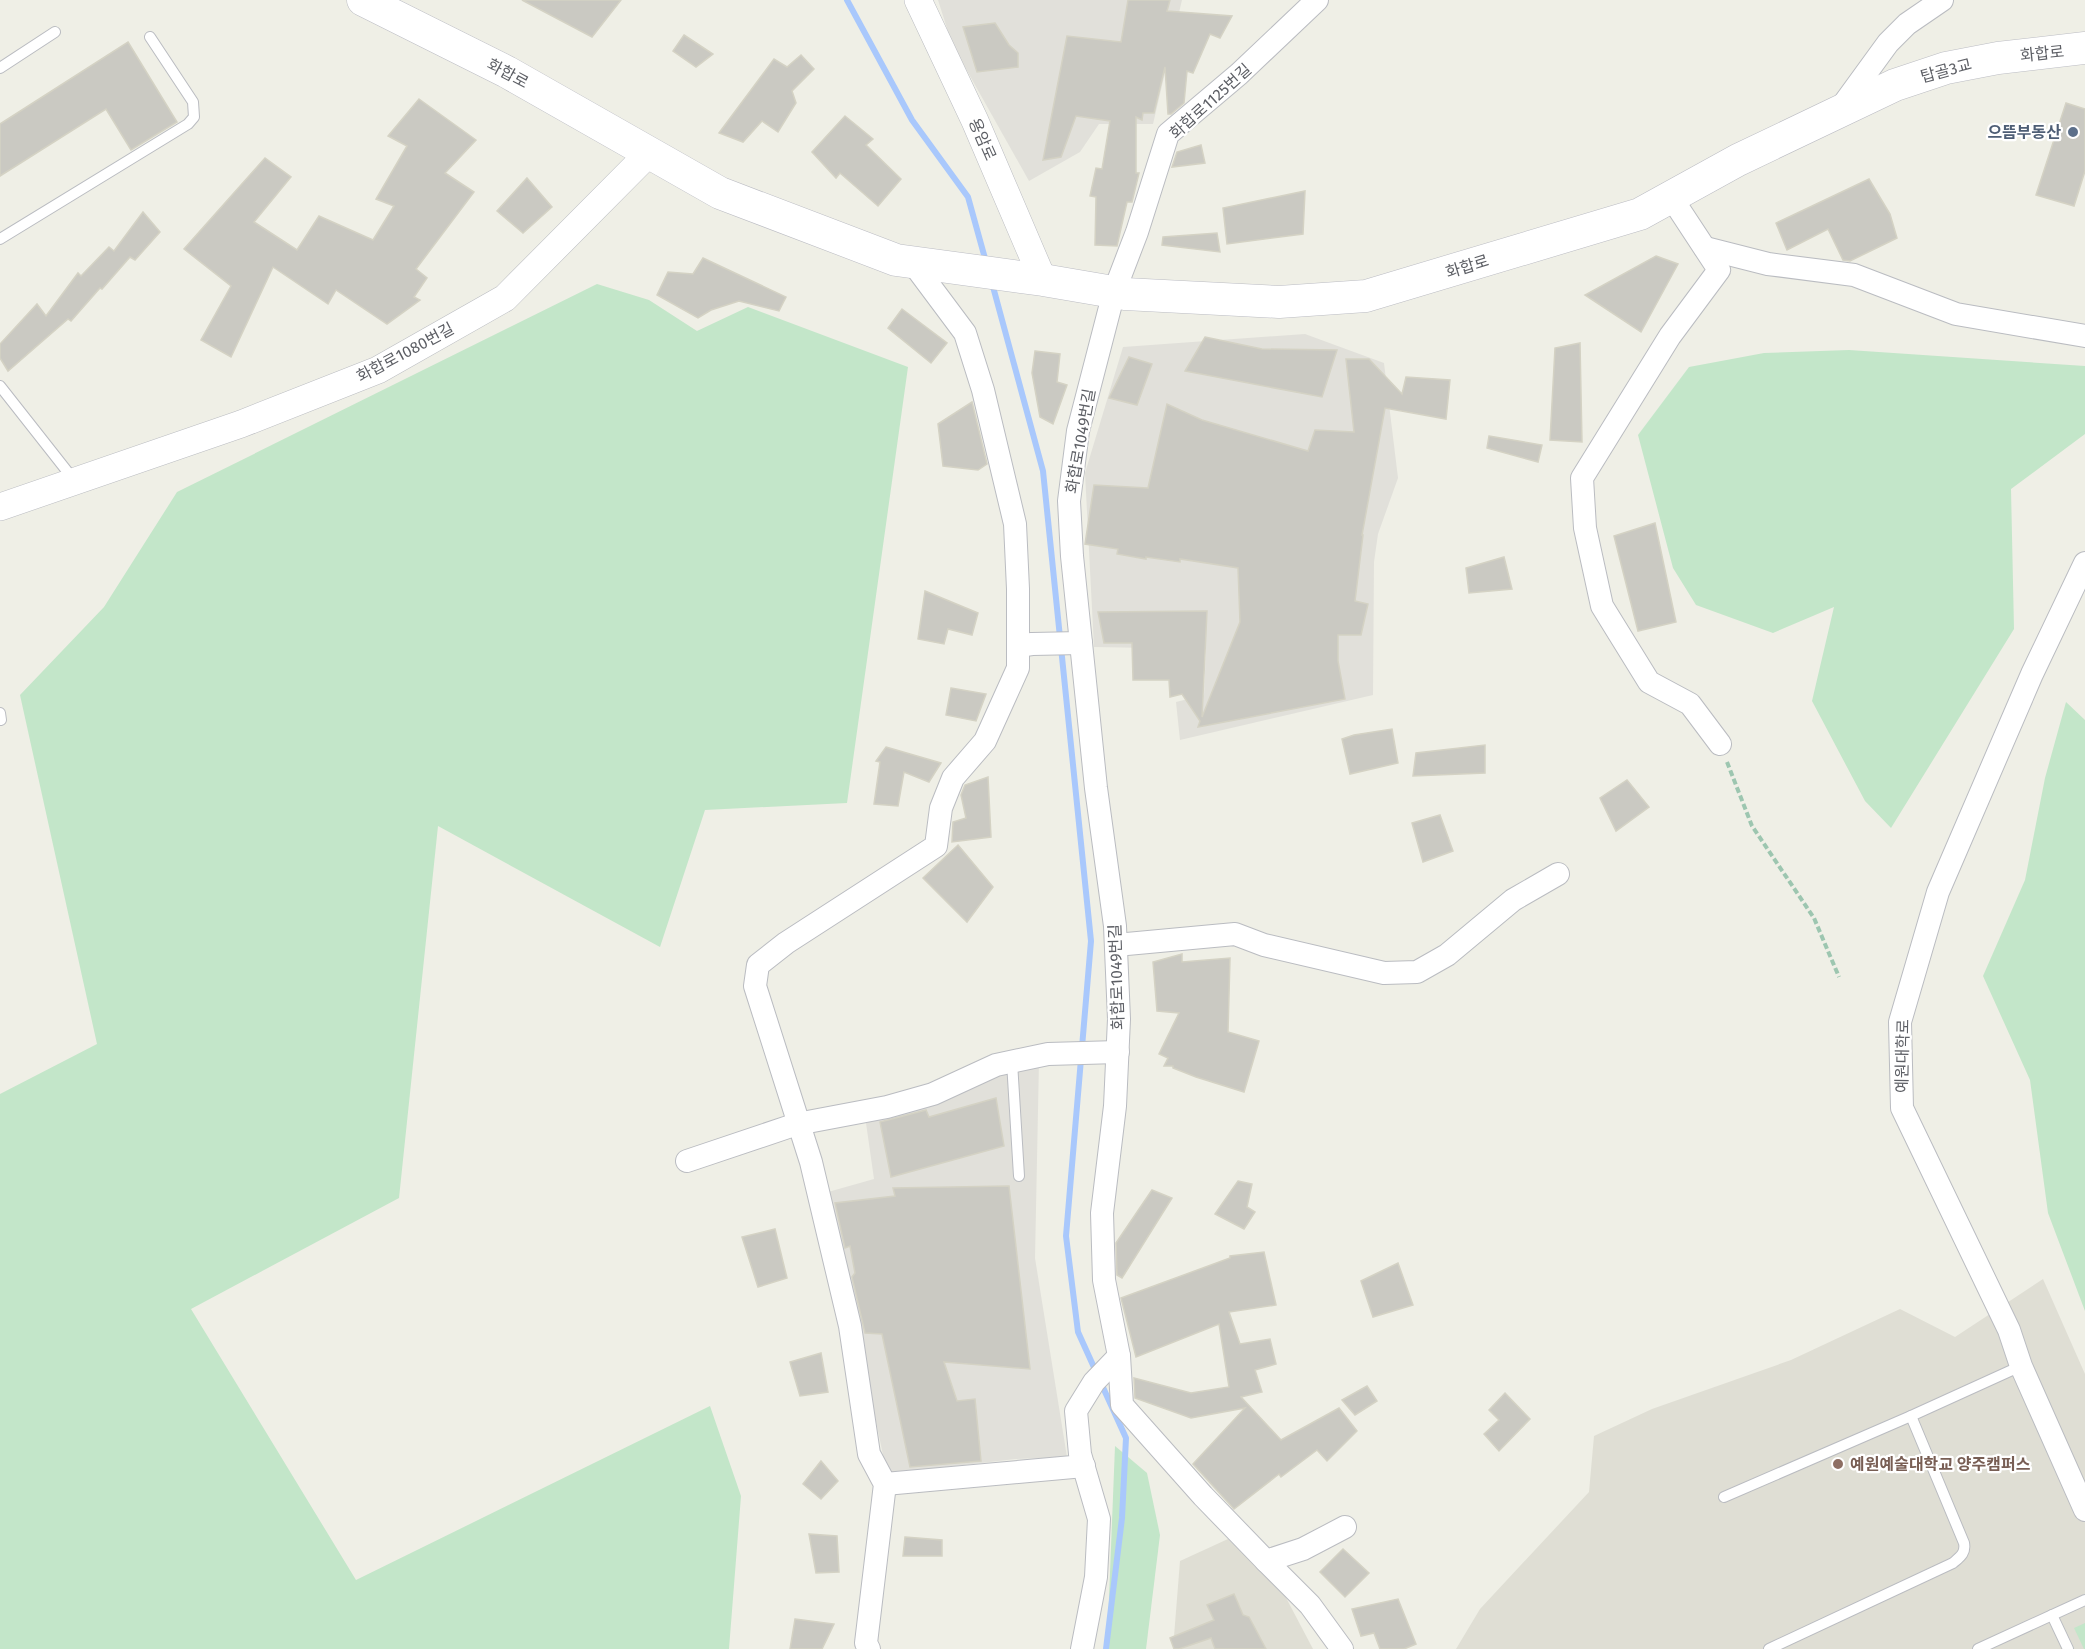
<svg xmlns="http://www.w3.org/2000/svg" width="2085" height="1649" viewBox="0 0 2085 1649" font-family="'Fira Sans','Noto Sans KR',sans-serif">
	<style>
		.industrial { fill: #e1e0da }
		.education { fill: #dfded4 }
		.green { fill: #c3e6c9 }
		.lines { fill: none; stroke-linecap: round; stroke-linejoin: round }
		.stream { stroke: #a9c8fc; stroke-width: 6 }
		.building { fill: #cac9c2; stroke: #d4d2c4; stroke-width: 1.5 }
		.service-casing { stroke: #babcc1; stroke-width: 12 }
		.minor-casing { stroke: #babcc1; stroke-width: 24 }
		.tertiary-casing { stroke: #babcc1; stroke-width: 28 }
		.secondary-casing { stroke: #bbbcc3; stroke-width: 33 }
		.path { stroke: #9dc6b0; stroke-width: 4; stroke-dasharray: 6 3; stroke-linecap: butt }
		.service { stroke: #fff; stroke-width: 10 }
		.minor { stroke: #fff; stroke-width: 22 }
		.tertiary { stroke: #fff; stroke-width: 27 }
		.secondary { stroke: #fff; stroke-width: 32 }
		.service-dot { fill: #5c6f8a; stroke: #fff; stroke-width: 2 }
		.education-dot { fill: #8d6e63; stroke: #fff; stroke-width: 2 }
		.labels { text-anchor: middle; stroke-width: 4.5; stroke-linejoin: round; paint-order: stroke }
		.street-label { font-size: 16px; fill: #5d5f65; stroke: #fff }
		.service-label { font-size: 16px; font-weight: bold; fill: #4e5e75; stroke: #fff; text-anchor: end }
		.education-label { font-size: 16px; font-weight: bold; fill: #785e54; stroke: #fff; text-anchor: start }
	</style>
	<rect width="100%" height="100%" fill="#efefe6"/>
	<g class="industrial">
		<polygon points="938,0 1182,0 1153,124 1099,124 1080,152 1029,181 952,44"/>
		<polygon points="1305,334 1384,363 1398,478 1378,534 1374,562 1373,695 1180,740 1176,702 1204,695 1206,649 1094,647 1085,473 1123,347"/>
		<polygon points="1039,1061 1035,1258 1067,1457 1015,1459 887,1474 828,1192 874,1179 866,1123"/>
	</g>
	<g class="education">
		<polygon points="2043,1279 2085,1374 2085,1649 1456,1649 1480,1609 1589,1492 1594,1436 1652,1409 1791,1360 1900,1309 1955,1337"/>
		<polygon points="1228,1539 1283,1592 1313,1649 1173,1649 1180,1561"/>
	</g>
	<g class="green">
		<polygon points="597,284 649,300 697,331 748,307 908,367 847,803 705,810 660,947 438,826 399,1198 191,1309 356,1580 710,1406 741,1496 729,1649 0,1649 0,1094 97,1044 20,695 104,607 177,492"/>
		<polygon points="1849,350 2085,366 2085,434 2011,489 2014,629 1891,828 1865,801 1812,701 1834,607 1773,633 1696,605 1673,568 1638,435 1689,367 1764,353"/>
		<polygon points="2066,702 2085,720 2085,1311 2048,1213 2030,1080 1983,976 2025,880 2045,778"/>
		<polygon points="1115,1446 1147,1473 1160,1535 1146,1649 1107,1649"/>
		<polygon points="2085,1623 2085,1649 2084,1649 2074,1628"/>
	</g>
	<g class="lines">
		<g class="stream">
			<polyline points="847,0 912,120 968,197 986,262"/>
			<polyline points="992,283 1043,471 1091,941 1066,1236 1078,1332 1097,1374"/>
			<polyline points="1101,1383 1126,1438 1122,1518 1106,1649"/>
		</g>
	</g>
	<g class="building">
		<polygon points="522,0 621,0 592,37"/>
		<polygon points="1128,0 1170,0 1167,11 1232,16 1220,38 1210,34 1193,73 1187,71 1184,103 1171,114 1168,114 1165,67 1154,113 1143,113 1142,120 1136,117 1136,173 1139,173 1132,202 1127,202 1117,246 1095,245 1096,197 1090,196 1096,168 1102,169 1110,121 1076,116 1061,157 1043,160 1067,36 1121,42"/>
		<polygon points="995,23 1009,45 1018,53 1018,67 977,72 963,27"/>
		<polygon points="684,35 713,54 696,67 673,51"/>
		<polygon points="128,42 177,122 131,150 106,109 0,176 0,124"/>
		<polygon points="801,55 814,69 792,91 796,103 778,132 762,121 743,142 719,133 774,59 787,67"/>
		<polygon points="419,99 476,140 445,173 474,192 416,269 427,278 414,297 420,300 387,324 336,290 328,304 273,267 231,357 201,340 231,286 184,249 265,158 291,177 254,222 297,250 319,216 373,240 394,206 376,199 407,146 388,136"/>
		<polygon points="2066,103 2085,109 2085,171 2074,206 2036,195"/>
		<polygon points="845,116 873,139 866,145 901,179 878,206 840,173 836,178 812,152"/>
		<polygon points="1201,145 1205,163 1172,167 1177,152"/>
		<polygon points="527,178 552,207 523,233 497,211"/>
		<polygon points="1869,179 1890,214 1897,238 1850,261 1843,260 1828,229 1787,250 1776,223"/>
		<polygon points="1305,191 1303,234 1227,244 1223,208"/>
		<polygon points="143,212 160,232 135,260 130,257 102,289 100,288 71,321 68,319 8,371 0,358 0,344 37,304 46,316 78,273 81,276 109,247 114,251"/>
		<polygon points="1217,233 1220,252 1162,245 1163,237"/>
		<polygon points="1656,256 1678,264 1641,332 1585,295"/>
		<polygon points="703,258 786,297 779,311 739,301 711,310 698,318 657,295 668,272 693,274"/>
		<polygon points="902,309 947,343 931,363 888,328"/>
		<polygon points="1205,337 1262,349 1337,350 1322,397 1185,371"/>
		<polygon points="1580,343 1582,442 1550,440 1555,348"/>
		<polygon points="1035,351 1060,354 1057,382 1067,385 1053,424 1040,417 1032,373"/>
		<polygon points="1129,357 1152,364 1137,405 1109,398"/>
		<polygon points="1346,359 1369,359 1402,394 1406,377 1450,380 1446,419 1385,408 1362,535 1363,535 1355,601 1368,604 1361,635 1338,635 1338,661 1345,699 1198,727 1200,721 1182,694 1170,697 1169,680 1133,680 1132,643 1104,643 1098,612 1207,611 1202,717 1240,622 1238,568 1180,559 1180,562 1146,557 1146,559 1117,554 1118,549 1085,544 1094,485 1148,488 1167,404 1202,420 1308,451 1315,430 1354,432"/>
		<polygon points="972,402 987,464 978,470 943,466 938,424"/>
		<polygon points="1489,436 1542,445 1538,462 1487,448"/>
		<polygon points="1655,523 1676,622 1638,631 1614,536"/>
		<polygon points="1504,557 1512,589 1469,593 1466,568"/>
		<polygon points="925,591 978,613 972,635 948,629 944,644 918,639"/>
		<polygon points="951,688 986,694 976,721 946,715"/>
		<polygon points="1392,729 1398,763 1350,774 1342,739 1354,735"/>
		<polygon points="1485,745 1485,773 1413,776 1416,753"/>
		<polygon points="886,747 941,763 929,782 904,772 898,806 874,804 880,762 876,761"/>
		<polygon points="988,777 991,837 952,842 953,822 966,818 961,795 965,785"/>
		<polygon points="1627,780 1649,807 1616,831 1600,798"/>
		<polygon points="1440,815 1453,851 1423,862 1412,823"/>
		<polygon points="958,845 993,887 967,922 923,878"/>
		<polygon points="1182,954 1182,962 1230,958 1228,1032 1259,1041 1244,1092 1196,1077 1173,1068 1173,1066 1164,1066 1168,1058 1159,1054 1179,1013 1157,1011 1153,962"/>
		<polygon points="996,1098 1004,1146 891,1177 880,1122 926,1110 929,1117"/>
		<polygon points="1238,1181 1252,1184 1247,1207 1255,1212 1244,1229 1215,1214"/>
		<polygon points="1009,1186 1030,1369 944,1362 957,1401 975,1399 981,1461 910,1467 882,1334 865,1333 852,1277 855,1273 850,1246 845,1248 835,1203 895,1196 893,1188"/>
		<polygon points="1152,1190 1172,1198 1122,1278 1117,1275 1116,1243"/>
		<polygon points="775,1229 787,1278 758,1287 742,1237"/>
		<polygon points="1264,1252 1276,1305 1229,1312 1240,1344 1270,1339 1276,1364 1255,1370 1262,1392 1241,1397 1281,1440 1339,1408 1357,1431 1327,1461 1317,1450 1281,1477 1279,1474 1234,1509 1193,1464 1245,1408 1191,1418 1135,1398 1134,1378 1191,1393 1229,1387 1219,1324 1136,1357 1121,1298 1230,1258 1230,1256"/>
		<polygon points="1398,1263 1413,1305 1373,1317 1361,1281"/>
		<polygon points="821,1353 828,1392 800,1396 790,1362"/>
		<polygon points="1367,1386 1377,1401 1355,1415 1342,1400"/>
		<polygon points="1505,1393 1530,1419 1499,1451 1484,1434 1499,1420 1489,1410"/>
		<polygon points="821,1461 838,1481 821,1499 803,1484"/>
		<polygon points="809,1534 837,1536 839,1572 816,1573"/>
		<polygon points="905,1537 942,1540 942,1556 903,1556"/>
		<polygon points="1343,1549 1369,1573 1345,1597 1320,1572"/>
		<polygon points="1234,1594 1243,1615 1249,1617 1266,1649 1215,1649 1211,1638 1179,1649 1174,1649 1170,1638 1214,1620 1207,1605"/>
		<polygon points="1398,1599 1416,1644 1404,1649 1380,1649 1374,1633 1361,1636 1352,1609"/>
		<polygon points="795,1619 834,1624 822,1649 790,1649"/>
	</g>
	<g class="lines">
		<defs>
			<g id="service">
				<polyline points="0,68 55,32"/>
				<polyline points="0,239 188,124 194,117 193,102 150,37"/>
				<polyline points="0,386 74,480"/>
				<polyline points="0,713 1,720"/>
				<polyline points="1012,1062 1019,1176"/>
				<polyline points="1724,1497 1911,1416"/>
				<polyline points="2052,1615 2068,1649"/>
				<path d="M 1769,1649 L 1953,1563 C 1960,1557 1966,1553 1964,1543 L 1911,1416 L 2021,1366"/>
				<polyline points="1978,1649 2085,1600"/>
			</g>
			<g id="minor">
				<polyline points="1840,109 1888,43 1907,24 1942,0"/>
				<polyline points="1671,197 1719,270 1670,336 1582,478 1585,528 1602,606 1649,682 1690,704 1720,744"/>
				<polyline points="1705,248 1768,264 1854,275 1956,314 2085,336"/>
				<polyline points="2085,563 2032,674 1938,892 1900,1022 1902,1108 2009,1330 2021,1366 2085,1510"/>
				<polyline points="1018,646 1032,644 1081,643"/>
				<polyline points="1116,945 1235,934 1264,945 1384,973 1417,972 1447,955 1513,900 1558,874"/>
				<polyline points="687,1161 797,1124 887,1107 933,1094 996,1065 1048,1054 1118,1052"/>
				<polyline points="1119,1356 1122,1405 1203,1496 1266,1561 1303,1549 1345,1527"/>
				<polyline points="885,1484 1084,1466"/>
				<polyline points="1266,1561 1310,1605 1342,1649"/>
				<polyline points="869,1649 866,1643 885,1484 869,1454 850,1326 811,1162 755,986 758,965 786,943 936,846 941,808 953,778 985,741 1018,668 1018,589 1015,524 983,390 965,333 912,262"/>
				<polyline points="1082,1649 1096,1577 1099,1519 1080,1454 1076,1411 1094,1382 1119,1356 1104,1280 1102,1213 1115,1106 1119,1019 1115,926 1096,788 1072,556 1069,501 1078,431 1114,292 1137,232 1168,134 1239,74 1317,0"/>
			</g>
			<g id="tertiary">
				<polyline points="918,0 975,121 1043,280"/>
				<polyline points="0,507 241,424 378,370 505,298 650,152"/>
			</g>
			<polyline id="secondary" points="363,0 507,72 720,193 896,260 1043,280 1125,294 1279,302 1366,296 1640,214 1738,160 1895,85 1946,68 1998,58 2085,48"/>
		</defs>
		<use href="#service" class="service-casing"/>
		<use href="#minor" class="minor-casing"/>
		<use href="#tertiary" class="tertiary-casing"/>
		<use href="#secondary" class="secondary-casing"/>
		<polyline class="path" points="1727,762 1752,826 1814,918 1839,977"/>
		<use href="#service" class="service"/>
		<use href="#minor" class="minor"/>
		<use href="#tertiary" class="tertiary"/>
		<use href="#secondary" class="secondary"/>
	</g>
	<circle class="service-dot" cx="2073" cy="132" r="6"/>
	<circle class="education-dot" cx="1838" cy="1464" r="6"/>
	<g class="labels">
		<g class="street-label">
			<text transform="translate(2042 53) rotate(-6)" y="6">화합로</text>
			<text transform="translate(1946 70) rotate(-15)" y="6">탑골3교</text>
			<text transform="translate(508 73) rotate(28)" y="6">화합로</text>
			<text transform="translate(1210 101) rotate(-42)" y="6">화합로1125번길</text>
			<text transform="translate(983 139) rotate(66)" y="6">용암로</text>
			<text transform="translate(1467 266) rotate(-17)" y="6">화합로</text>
			<text transform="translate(405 352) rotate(-28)" y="6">화합로1080번길</text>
			<text transform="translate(1080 441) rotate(-80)" y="6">화합로1049번길</text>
			<text transform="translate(1116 977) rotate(-92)" y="6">화합로1049번길</text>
			<text transform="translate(1902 1056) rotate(-89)" y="6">예원대학로</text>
		</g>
		<g class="service-label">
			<text x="2061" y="138">으뜸부동산</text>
		</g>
		<g class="education-label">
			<text x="1850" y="1470">예원예술대학교 양주캠퍼스</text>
		</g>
	</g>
</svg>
